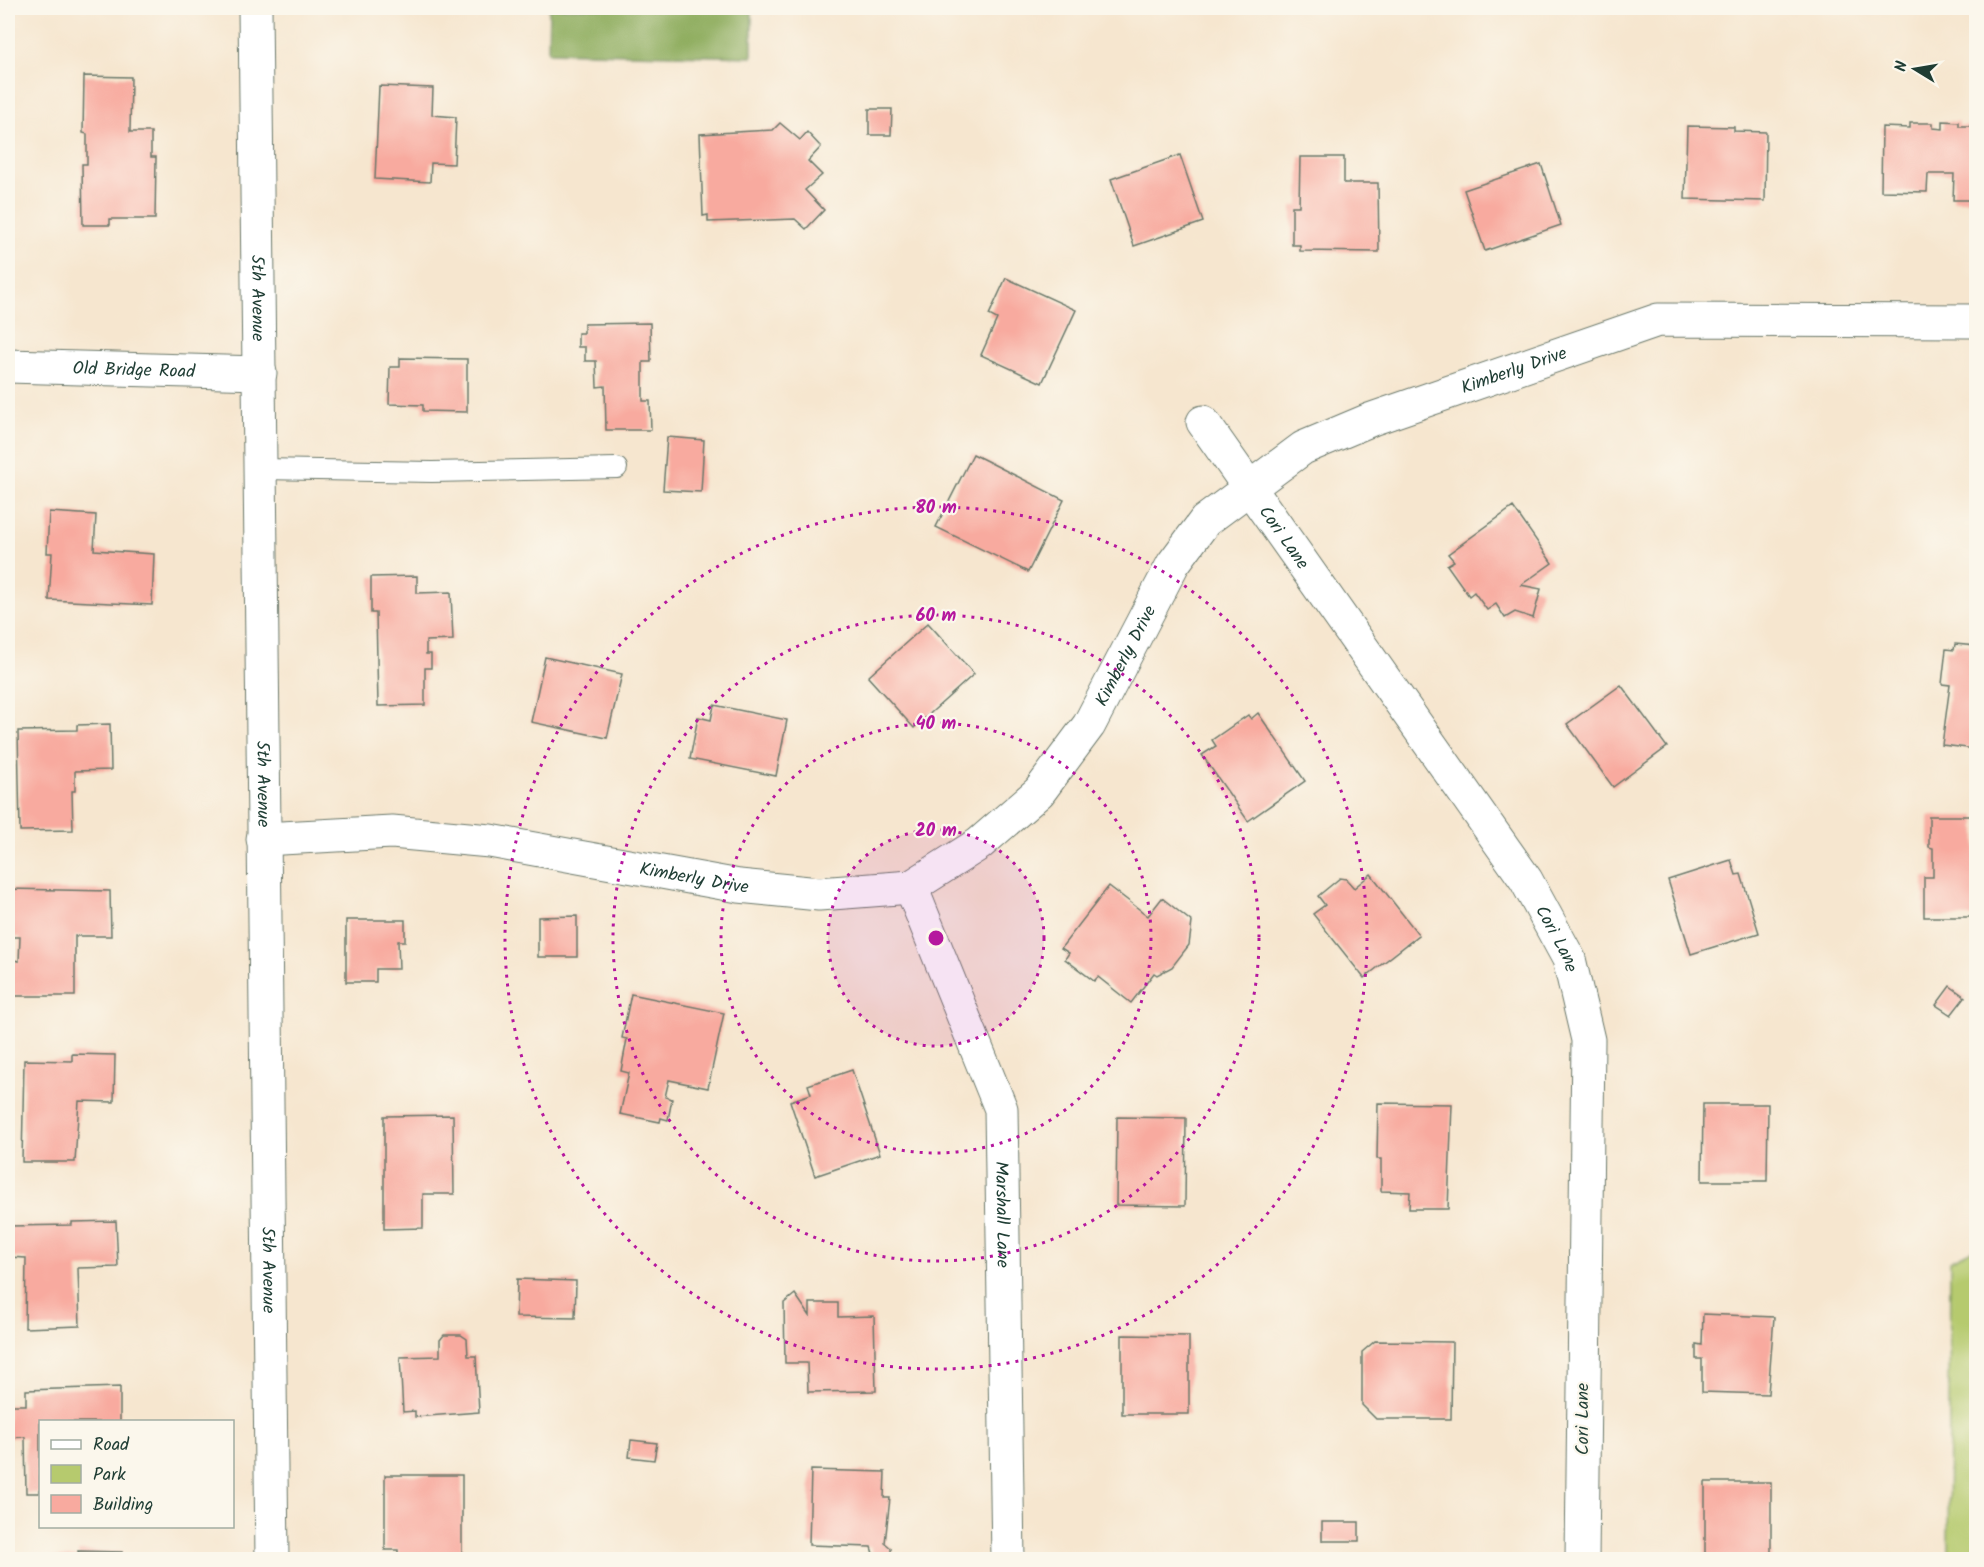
<svg xmlns="http://www.w3.org/2000/svg" width="1984" height="1567" viewBox="0 0 1984 1567" font-family="Kalam,sans-serif">
	<style>
		.green { fill: #b6ca6e; stroke: #6a8451; stroke-width: 1.5 }
		.forest { fill: #90ae61; stroke: #58764a; stroke-width: 1.5 }
		.building { fill: #f8aa9f }
		.lines { fill: none; stroke-linecap: round; stroke-linejoin: round }
		.lane-casing { stroke: #6a786a; stroke-width: 22 }
		.street-casing { stroke: #6a786a; stroke-width: 35 }
		.secondary-casing { stroke: #6a786a; stroke-width: 35 }
		.lane { stroke: #fff; stroke-width: 20 }
		.street { stroke: #fff; stroke-width: 33 }
		.secondary { stroke: #fff; stroke-width: 33 }
		.ring { fill: none; stroke: #b5179e; stroke-width: 3; stroke-dasharray: 3 6 }
		.labels { text-anchor: middle; stroke-width: 4.5; stroke-linejoin: round; paint-order: stroke }
		.street-label { font-size: 18px; fill: #1f3d34; stroke: #fbf7ec }
		.centre { fill: #b5179e; stroke: #fbf7ec; stroke-width: 3 }
		.ring-label { font-size: 18px; text-anchor: middle; font-weight: bold; fill: #b5179e; stroke: #fbf7ec; stroke-width: 4.5; stroke-linejoin: round; paint-order: stroke }
	</style>
	<rect width="100%" height="100%" fill="#fbf7ec"/>
	<filter id="ink" filterUnits="userSpaceOnUse"><feTurbulence type="fractalNoise" baseFrequency=".0167" numOctaves="2"/><feDisplacementMap in="SourceGraphic" scale="12" xChannelSelector="R" yChannelSelector="G"/><feConvolveMatrix kernelMatrix="1 2 1 2 8 2 1 2 1" color-interpolation-filters="sRGB"/></filter>
	<filter id="wash" filterUnits="userSpaceOnUse"><feTurbulence type="fractalNoise" baseFrequency=".008" numOctaves="4" result="noise"/><feDisplacementMap in="SourceGraphic" scale="24" xChannelSelector="R" yChannelSelector="G"/><feGaussianBlur stdDeviation="1.35" result="paint"/><feColorMatrix in="noise" values="0 0 0 0 0 0 0 0 0 0 0 0 0 0 0 0 0 1.4 0 .05"/><feComposite in="paint" operator="in"/></filter>
	<g filter="url(#wash)">
		<rect width="100%" height="100%" fill="#f6e6cf"/>
		<polygon class="green" points="1976,1248 1976,1559 1948,1559 1950,1261"/>
		<polygon class="forest" points="549,8 752,8 752,57 548,52"/>
		<g id="blocks">
			<g class="building">
				<polygon points="84,76 131,77 130,132 151,132 151,157 156,157 155,219 110,219 110,225 83,225 82,164 87,164 87,134 83,133"/>
				<polygon points="379,86 433,88 432,115 456,117 454,164 431,163 430,182 375,179"/>
				<polygon points="869,109 892,109 891,135 869,135"/>
				<polygon points="1943,121 1959,122 1959,126 1976,126 1976,200 1953,200 1954,174 1928,174 1927,192 1881,191 1882,127 1910,128 1910,123 1933,123 1933,128 1943,129"/>
				<polygon points="780,123 800,140 807,132 821,147 808,161 822,175 805,190 824,210 806,229 795,219 708,222 708,215 703,216 700,134 773,130"/>
				<polygon points="1687,126 1734,127 1734,131 1766,132 1765,201 1685,199"/>
				<polygon points="1180,155 1203,222 1134,246 1111,179"/>
				<polygon points="1300,157 1344,157 1344,183 1378,183 1379,252 1300,251 1300,245 1292,245 1292,206 1299,206"/>
				<polygon points="1541,164 1561,225 1485,251 1464,190"/>
				<polygon points="1006,278 1076,310 1042,383 981,355 997,319 989,315"/>
				<polygon points="650,323 651,362 643,362 643,401 650,401 651,430 606,430 605,386 597,387 596,361 585,361 585,347 578,347 578,333 584,333 584,324"/>
				<polygon points="400,358 467,359 467,412 423,411 423,405 389,404 390,367 400,367"/>
				<polygon points="667,437 704,440 701,492 663,490"/>
				<polygon points="973,454 1064,500 1028,572 936,527"/>
				<polygon points="1513,507 1552,563 1521,585 1541,589 1533,618 1515,612 1505,618 1496,604 1487,610 1474,592 1469,596 1447,565 1454,561 1448,554"/>
				<polygon points="49,512 96,515 94,550 154,554 152,605 49,600 52,553 47,553"/>
				<polygon points="417,576 417,593 451,592 453,640 426,641 426,654 431,654 431,668 425,668 425,705 378,706 376,613 371,613 371,577"/>
				<polygon points="928,623 974,674 914,728 868,677"/>
				<polygon points="1955,644 1976,646 1976,749 1942,745 1950,685 1942,684 1946,649 1954,650"/>
				<polygon points="545,657 622,674 607,738 531,722"/>
				<polygon points="1621,685 1667,747 1613,787 1567,724"/>
				<polygon points="714,705 787,720 776,776 690,759 698,717 711,720"/>
				<polygon points="1258,713 1305,781 1248,821 1202,755 1216,746 1212,740 1248,715 1251,719"/>
				<polygon points="110,724 111,770 75,771 75,791 72,791 73,830 20,831 18,731 77,730 77,725"/>
				<polygon points="1929,816 1976,816 1976,917 1924,917 1924,877 1933,877 1933,848 1929,847"/>
				<polygon points="1731,860 1736,875 1741,874 1759,933 1691,954 1668,880"/>
				<polygon points="1371,874 1419,935 1364,978 1313,914 1325,905 1318,896 1340,878 1346,879 1354,888"/>
				<polygon points="1109,886 1148,916 1162,898 1192,922 1189,945 1172,967 1157,975 1154,973 1131,1003 1098,977 1094,981 1065,959 1069,953 1061,948"/>
				<polygon points="8,889 110,891 111,936 75,936 75,996 8,996 8,959 19,961 20,937 8,937"/>
				<polygon points="577,916 577,957 538,957 538,917"/>
				<polygon points="346,920 405,920 405,941 398,941 399,969 376,969 376,982 346,982"/>
				<polygon points="1950,986 1965,997 1951,1015 1936,1005"/>
				<polygon points="631,994 724,1013 708,1088 669,1080 665,1097 672,1099 668,1120 661,1118 660,1122 620,1114 629,1073 621,1071 627,1039 622,1038"/>
				<polygon points="72,1054 115,1055 114,1102 79,1101 75,1162 22,1162 24,1060 72,1061"/>
				<polygon points="852,1070 880,1154 815,1176 790,1101 811,1094 808,1085"/>
				<polygon points="1378,1103 1452,1104 1448,1209 1409,1209 1410,1192 1381,1191 1381,1159 1377,1159"/>
				<polygon points="1703,1104 1768,1104 1767,1181 1702,1181"/>
				<polygon points="453,1115 454,1194 423,1194 423,1228 384,1229 384,1116"/>
				<polygon points="1117,1117 1186,1118 1185,1206 1116,1205"/>
				<polygon points="116,1221 118,1267 78,1268 80,1326 25,1328 26,1258 8,1257 8,1226 72,1225 72,1222"/>
				<polygon points="517,1279 576,1281 575,1318 516,1317"/>
				<polygon points="795,1294 810,1316 810,1303 838,1303 838,1317 874,1316 876,1391 808,1392 807,1363 785,1363 784,1303"/>
				<polygon points="1703,1314 1774,1317 1768,1394 1702,1392 1702,1359 1696,1359 1696,1344 1702,1345"/>
				<polygon points="444,1335 461,1335 467,1339 468,1356 476,1356 479,1412 415,1417 415,1411 403,1412 400,1357 440,1356 440,1340"/>
				<polygon points="1122,1335 1189,1336 1189,1414 1122,1414"/>
				<polygon points="1375,1341 1452,1342 1451,1419 1376,1419 1362,1405 1362,1352"/>
				<polygon points="120,1387 120,1422 40,1422 40,1493 26,1493 25,1437 8,1438 8,1405 26,1405 26,1390"/>
				<polygon points="631,1440 657,1443 654,1460 629,1457"/>
				<polygon points="811,1470 885,1472 884,1498 890,1498 885,1543 891,1548 891,1555 886,1560 875,1560 871,1547 809,1545"/>
				<polygon points="385,1475 462,1475 462,1560 398,1560 398,1550 385,1550"/>
				<rect x="1705" y="1482" width="66" height="78"/>
				<rect x="1322" y="1522" width="37" height="19"/>
				<polygon points="78,1551 122,1552 122,1560 16,1560 16,1553 32,1555 31,1557 79,1557"/>
				<polygon points="1193,1556 1193,1560 1128,1560 1128,1557"/>
			</g>
		</g>
	</g>
	<g filter="url(#ink)">
		<use href="#blocks" fill-opacity="0" stroke="#6a786a" stroke-width="1.5"/>
		<g class="lines">
			<defs>
				<polyline id="lane" points="261,469 432,472 617,468"/>
				<g id="street">
					<path id="s1" d="M 8,366 L 260,373"/>
					<path id="s2" d="M 1203,422 L 1526,880 L 1569,959 L 1588,1040 L 1582,1560"/>
					<path id="s3" d="M 263,839 L 392,832 L 490,841 L 739,886 L 819,894 L 911,887 L 979,844 L 1039,792 L 1089,725 L 1173,564 L 1205,521 L 1303,448 L 1372,419 L 1658,320 L 1976,321"/>
					<path id="s4" d="M 911,887 L 1001,1109 L 1008,1560"/>
				</g>
				<g id="secondary">
					<path id="s5" d="M 255,8 L 272,1560"/>
				</g>
			</defs>
			<use href="#lane" class="lane-casing"/>
			<use href="#street" class="street-casing"/>
			<use href="#secondary" class="secondary-casing"/>
			<use href="#lane" class="lane"/>
			<use href="#street" class="street"/>
			<use href="#secondary" class="secondary"/>
		</g>
	</g>
	<circle cx="936" cy="938" r="108" fill="#b5179e" fill-opacity=".12"/>
	<g class="ring">
		<circle cx="936" cy="938" r="108"/>
		<circle cx="936" cy="938" r="215"/>
		<circle cx="936" cy="938" r="323"/>
		<circle cx="936" cy="938" r="431"/>
	</g>
	<g class="labels">
		<g class="street-label">
			<text dy="6" stroke="none"><textPath href="#s5" startOffset="290">5th Avenue</textPath></text>
			<text dy="6" stroke="none"><textPath href="#s1" startOffset="126">Old Bridge Road</textPath></text>
			<text dy="6" stroke="none"><textPath href="#s3" startOffset="1479">Kimberly Drive</textPath></text>
			<text dy="6" stroke="none"><textPath href="#s2" startOffset="141">Cori Lane</textPath></text>
			<text dy="6" stroke="none"><textPath href="#s3" startOffset="975">Kimberly Drive</textPath></text>
			<text dy="6" stroke="none"><textPath href="#s5" startOffset="776">5th Avenue</textPath></text>
			<text dy="6" stroke="none"><textPath href="#s3" startOffset="435">Kimberly Drive</textPath></text>
			<text dy="6" stroke="none"><textPath href="#s2" startOffset="627">Cori Lane</textPath></text>
			<text dy="6" stroke="none"><textPath href="#s4" startOffset="345">Marshall Lane</textPath></text>
			<text dy="6" stroke="none"><textPath href="#s5" startOffset="1262">5th Avenue</textPath></text>
			<text transform="translate(1582 1419) rotate(-90)" y="6">Cori Lane</text>
		</g>
	</g>
	<circle cx="936" cy="938" r="9" class="centre"/>
	<g class="ring-label">
		<text x="936" y="513">80 m</text>
		<text x="936" y="621">60 m</text>
		<text x="936" y="729">40 m</text>
		<text x="936" y="836">20 m</text>
	</g>
	<rect width="1984" height="1567" fill="none" stroke="#fbf7ec" stroke-width="30"/>
	<rect x="39" y="1420" width="195" height="108" fill="#fbf7ec" stroke="#a3ada2" stroke-width="1.5"/>
	<rect x="51" y="1440" width="30" height="9" fill="#ffffff" stroke="#a3ada2" stroke-width="1.5"/>
	<text x="93" y="1450" font-size="18" fill="#1f3d34">Road</text>
	<rect x="51" y="1465" width="30" height="18" fill="#b6ca6e" stroke="#a3ada2" stroke-width="1.5"/>
	<text x="93" y="1480" font-size="18" fill="#1f3d34">Park</text>
	<rect x="51" y="1495" width="30" height="18" fill="#f8aa9f" stroke="#a3ada2" stroke-width="1.5"/>
	<text x="93" y="1510" font-size="18" fill="#1f3d34">Building</text>
	<g transform="translate(1915 69) rotate(281)" stroke="#fbf7ec" stroke-width="4.5" paint-order="stroke">
	<path d="M0-4.5L10 22L0 15L-10 22Z" fill="#1f3d34"/>
	<text y="-9" font-size="16" font-weight="bold" text-anchor="middle" fill="#1f3d34">N</text>
	</g>
</svg>
